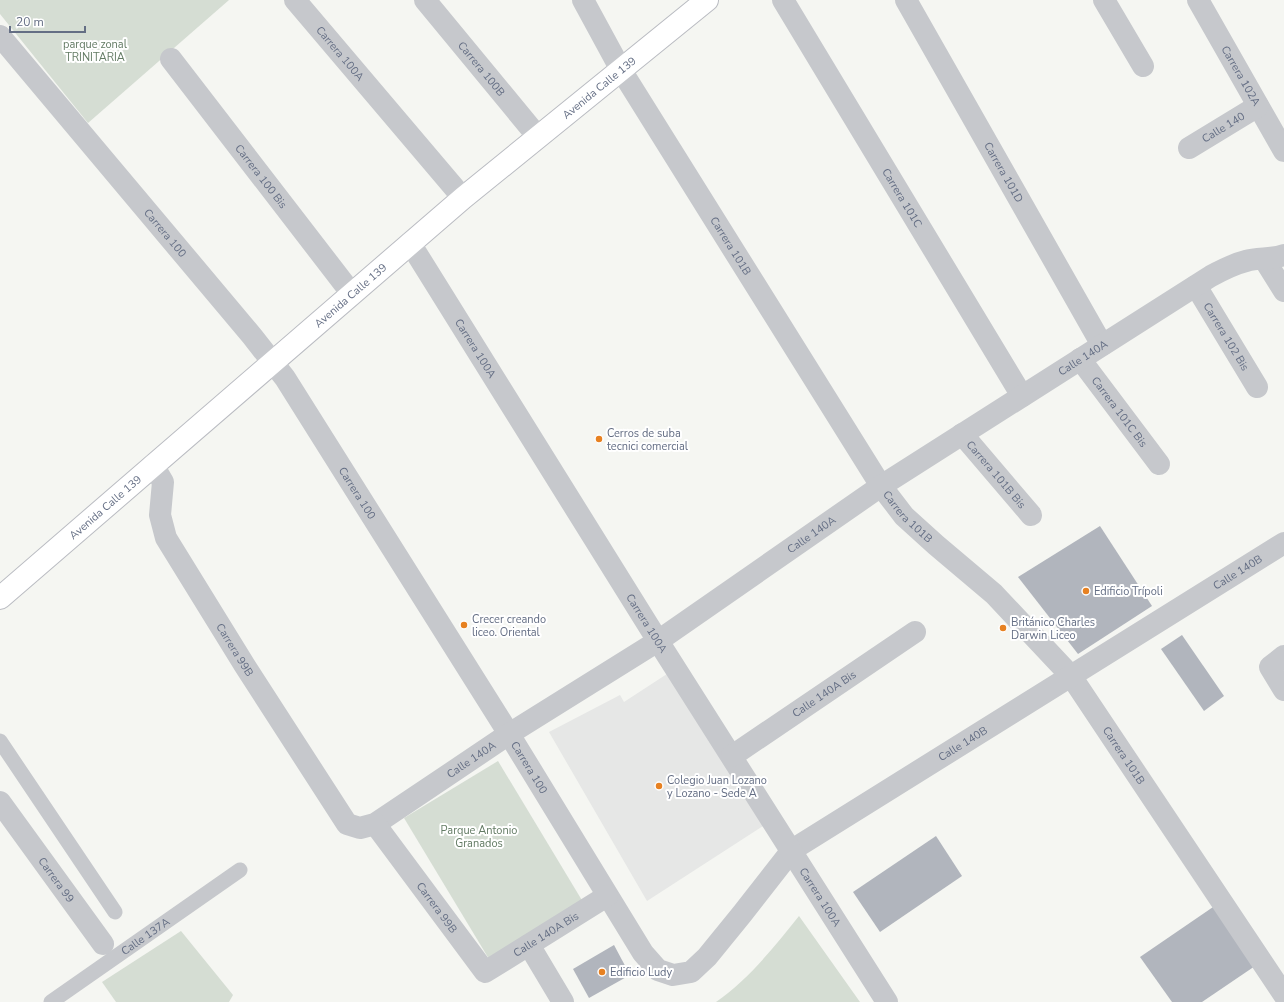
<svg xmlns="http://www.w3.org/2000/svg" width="1284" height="1002" viewBox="0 0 1284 1002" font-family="'Nunito Sans',sans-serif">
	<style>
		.built { fill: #e6e7e6 }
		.green { fill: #d5ddd3 }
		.building { fill: #b1b5bd }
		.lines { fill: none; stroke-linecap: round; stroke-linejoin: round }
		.secondary-casing { stroke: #babcc2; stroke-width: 24 }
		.service { stroke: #c6c8cc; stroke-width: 15 }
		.pedestrian { stroke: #c6c8cc; stroke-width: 22 }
		.minor { stroke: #c6c8cc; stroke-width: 22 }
		.secondary { stroke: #fff; stroke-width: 22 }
		.poi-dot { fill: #e78121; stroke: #fff; stroke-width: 1.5 }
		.labels { text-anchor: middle; stroke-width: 4; stroke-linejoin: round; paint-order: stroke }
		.park-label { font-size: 11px; fill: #637b64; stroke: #fff }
		.street-label { font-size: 11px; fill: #646e84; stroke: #fff }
		.poi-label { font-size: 11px; fill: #646e84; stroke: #fff; text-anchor: start }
	</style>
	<rect width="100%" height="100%" fill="#f5f6f2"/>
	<polygon class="built" points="670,672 763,826 647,901 549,732 620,695 624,702"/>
	<g class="green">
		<polygon points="0,0 229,0 88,123 0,14"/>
		<polygon points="498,761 583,902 489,959 404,818"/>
		<path d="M 799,916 L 860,1002 L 716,1002 C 749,979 774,947 799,916 Z"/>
		<polygon points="181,931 233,995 229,1002 116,1002 102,982"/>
	</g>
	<g class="building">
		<polygon points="1100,526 1152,606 1078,654 1018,577"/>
		<polygon points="1182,635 1224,696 1204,711 1161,649"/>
		<polygon points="936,836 962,876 880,932 853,892"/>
		<polygon points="1216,905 1258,964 1202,1002 1172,1002 1140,957"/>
		<polygon points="614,945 630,975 589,998 573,969"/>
	</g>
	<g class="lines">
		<defs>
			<g id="secondary">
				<path id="s19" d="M 0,598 L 463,198 L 707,0"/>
			</g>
		</defs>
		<use href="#secondary" class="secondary-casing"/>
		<g class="service">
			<polyline points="0,741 115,912"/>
			<path id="s1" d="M 51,1002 L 240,870"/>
		</g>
		<path class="pedestrian" id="s2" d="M 171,59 L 352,294"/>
		<g class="minor">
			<path id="s3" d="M 295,0 L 463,198"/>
			<path id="s4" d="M 425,0 L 538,137"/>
			<path id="s5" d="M 583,0 L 621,70 L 881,486 L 904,516 L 936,545 L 994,594 L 1071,676 L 1284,995"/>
			<path id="s6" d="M 783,0 L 1022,396"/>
			<path id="s7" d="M 906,0 L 1102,345"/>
			<polyline points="1104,0 1143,66"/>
			<path id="s8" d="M 1198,0 L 1284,151"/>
			<path id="s9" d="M 0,36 L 252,336 L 285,378 L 509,734 L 643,953 L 658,970 L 673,975 L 691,972 L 707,957 L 742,914 L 792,850 L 1284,543"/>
			<path id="s10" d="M 1189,148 L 1258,106"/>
			<path id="s11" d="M 410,243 L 658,641 L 887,1002"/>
			<polyline points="1264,259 1284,291"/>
			<path id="s12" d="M 1196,286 L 1257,387"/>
			<path id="s13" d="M 1080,359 L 1159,464"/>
			<path id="s14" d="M 962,434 L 1031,515"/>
			<path id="s15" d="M 153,465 L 163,482 L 160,515 L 166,538 L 245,666 L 347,824 L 360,828 L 375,824 L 509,734 L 658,641 L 881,486 L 1211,276 C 1222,270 1234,264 1246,261 C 1258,257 1271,260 1284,255"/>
			<polyline points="1284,656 1270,667 1284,690"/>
			<path id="s16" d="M 732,756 L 915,632"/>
			<path id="s17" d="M 0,802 L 103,944"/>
			<path id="s18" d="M 375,824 L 485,972 L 607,896"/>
			<polyline points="529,945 563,1002"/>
		</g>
		<use href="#secondary" class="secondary"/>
	</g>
	<g class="poi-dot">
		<circle cx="599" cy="439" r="4"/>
		<circle cx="1086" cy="591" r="4"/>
		<circle cx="464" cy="625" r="4"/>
		<circle cx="1003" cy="628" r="4"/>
		<circle cx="659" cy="786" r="4"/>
		<circle cx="602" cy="972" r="4"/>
	</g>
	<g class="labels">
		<g class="park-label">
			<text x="95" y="48">parque zonal<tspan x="95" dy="13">TRINITARIA</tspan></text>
			<text x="479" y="834">Parque Antonio<tspan x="479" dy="13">Granados</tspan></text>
		</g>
		<g class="street-label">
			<text dy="4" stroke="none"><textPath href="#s3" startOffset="70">Carrera 100A</textPath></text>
			<text dy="4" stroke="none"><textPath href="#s4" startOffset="89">Carrera 100B</textPath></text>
			<text dy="4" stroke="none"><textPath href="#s8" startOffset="87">Carrera 102A</textPath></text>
			<text dy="4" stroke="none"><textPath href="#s19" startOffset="787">Avenida Calle 139</textPath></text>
			<text dy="4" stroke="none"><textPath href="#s10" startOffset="40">Calle 140</textPath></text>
			<text dy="4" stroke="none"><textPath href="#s7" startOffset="198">Carrera 101D</textPath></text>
			<text dy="4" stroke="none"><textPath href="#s2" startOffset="148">Carrera 100 Bis</textPath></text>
			<text dy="4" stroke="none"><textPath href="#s6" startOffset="231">Carrera 101C</textPath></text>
			<text dy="4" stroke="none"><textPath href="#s9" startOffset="257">Carrera 100</textPath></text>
			<text dy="4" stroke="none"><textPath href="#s5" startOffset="287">Carrera 101B</textPath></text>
			<text dy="4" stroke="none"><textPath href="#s19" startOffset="463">Avenida Calle 139</textPath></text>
			<text dy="4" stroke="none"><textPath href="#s12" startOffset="59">Carrera 102 Bis</textPath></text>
			<text dy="4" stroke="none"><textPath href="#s11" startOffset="124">Carrera 100A</textPath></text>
			<text dy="4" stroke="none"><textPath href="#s15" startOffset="1292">Calle 140A</textPath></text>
			<text dy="4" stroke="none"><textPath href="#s13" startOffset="66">Carrera 101C Bis</textPath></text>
			<text dy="4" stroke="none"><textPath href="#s14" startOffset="53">Carrera 101B Bis</textPath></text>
			<text dy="4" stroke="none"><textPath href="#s9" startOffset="581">Carrera 100</textPath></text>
			<text dy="4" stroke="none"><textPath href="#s19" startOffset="139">Avenida Calle 139</textPath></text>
			<text dy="4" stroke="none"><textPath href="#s5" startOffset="611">Carrera 101B</textPath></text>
			<text dy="4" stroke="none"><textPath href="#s15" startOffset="968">Calle 140A</textPath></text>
			<text dy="4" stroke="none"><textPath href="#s9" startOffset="1863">Calle 140B</textPath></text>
			<text dy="4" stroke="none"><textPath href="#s11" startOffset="448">Carrera 100A</textPath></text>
			<text dy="4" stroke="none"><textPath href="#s15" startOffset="208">Carrera 99B</textPath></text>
			<text dy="4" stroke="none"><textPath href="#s16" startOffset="111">Calle 140A Bis</textPath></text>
			<text dy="4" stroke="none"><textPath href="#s9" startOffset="1539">Calle 140B</textPath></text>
			<text dy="4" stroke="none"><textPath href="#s5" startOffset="935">Carrera 101B</textPath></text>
			<text dy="4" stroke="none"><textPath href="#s15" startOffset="560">Calle 140A</textPath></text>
			<text dy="4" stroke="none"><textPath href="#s9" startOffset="905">Carrera 100</textPath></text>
			<text dy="4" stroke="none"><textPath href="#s17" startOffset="96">Carrera 99</textPath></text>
			<text dy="4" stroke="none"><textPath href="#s11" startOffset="772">Carrera 100A</textPath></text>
			<text dy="4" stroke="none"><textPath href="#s18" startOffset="104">Carrera 99B</textPath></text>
			<text dy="4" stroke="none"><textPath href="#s18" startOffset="256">Calle 140A Bis</textPath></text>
			<text dy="4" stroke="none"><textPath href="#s1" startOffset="115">Calle 137A</textPath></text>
		</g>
		<g class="poi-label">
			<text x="607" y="437">Cerros de suba<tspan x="607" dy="13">tecnici comercial</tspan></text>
			<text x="1094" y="595">Edificio Trípoli</text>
			<text x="472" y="623">Crecer creando<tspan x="472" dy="13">liceo. Oriental</tspan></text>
			<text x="1011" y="626">Británico Charles<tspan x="1011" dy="13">Darwin Liceo</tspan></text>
			<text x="667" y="784">Colegio Juan Lozano<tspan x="667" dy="13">y Lozano - Sede A</tspan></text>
			<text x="610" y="976">Edificio Ludy</text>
		</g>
	</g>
	<path d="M10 26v6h75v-6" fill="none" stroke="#646e84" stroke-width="2"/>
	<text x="16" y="26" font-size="12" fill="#646e84" stroke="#ffffff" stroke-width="3" paint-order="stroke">20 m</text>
</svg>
